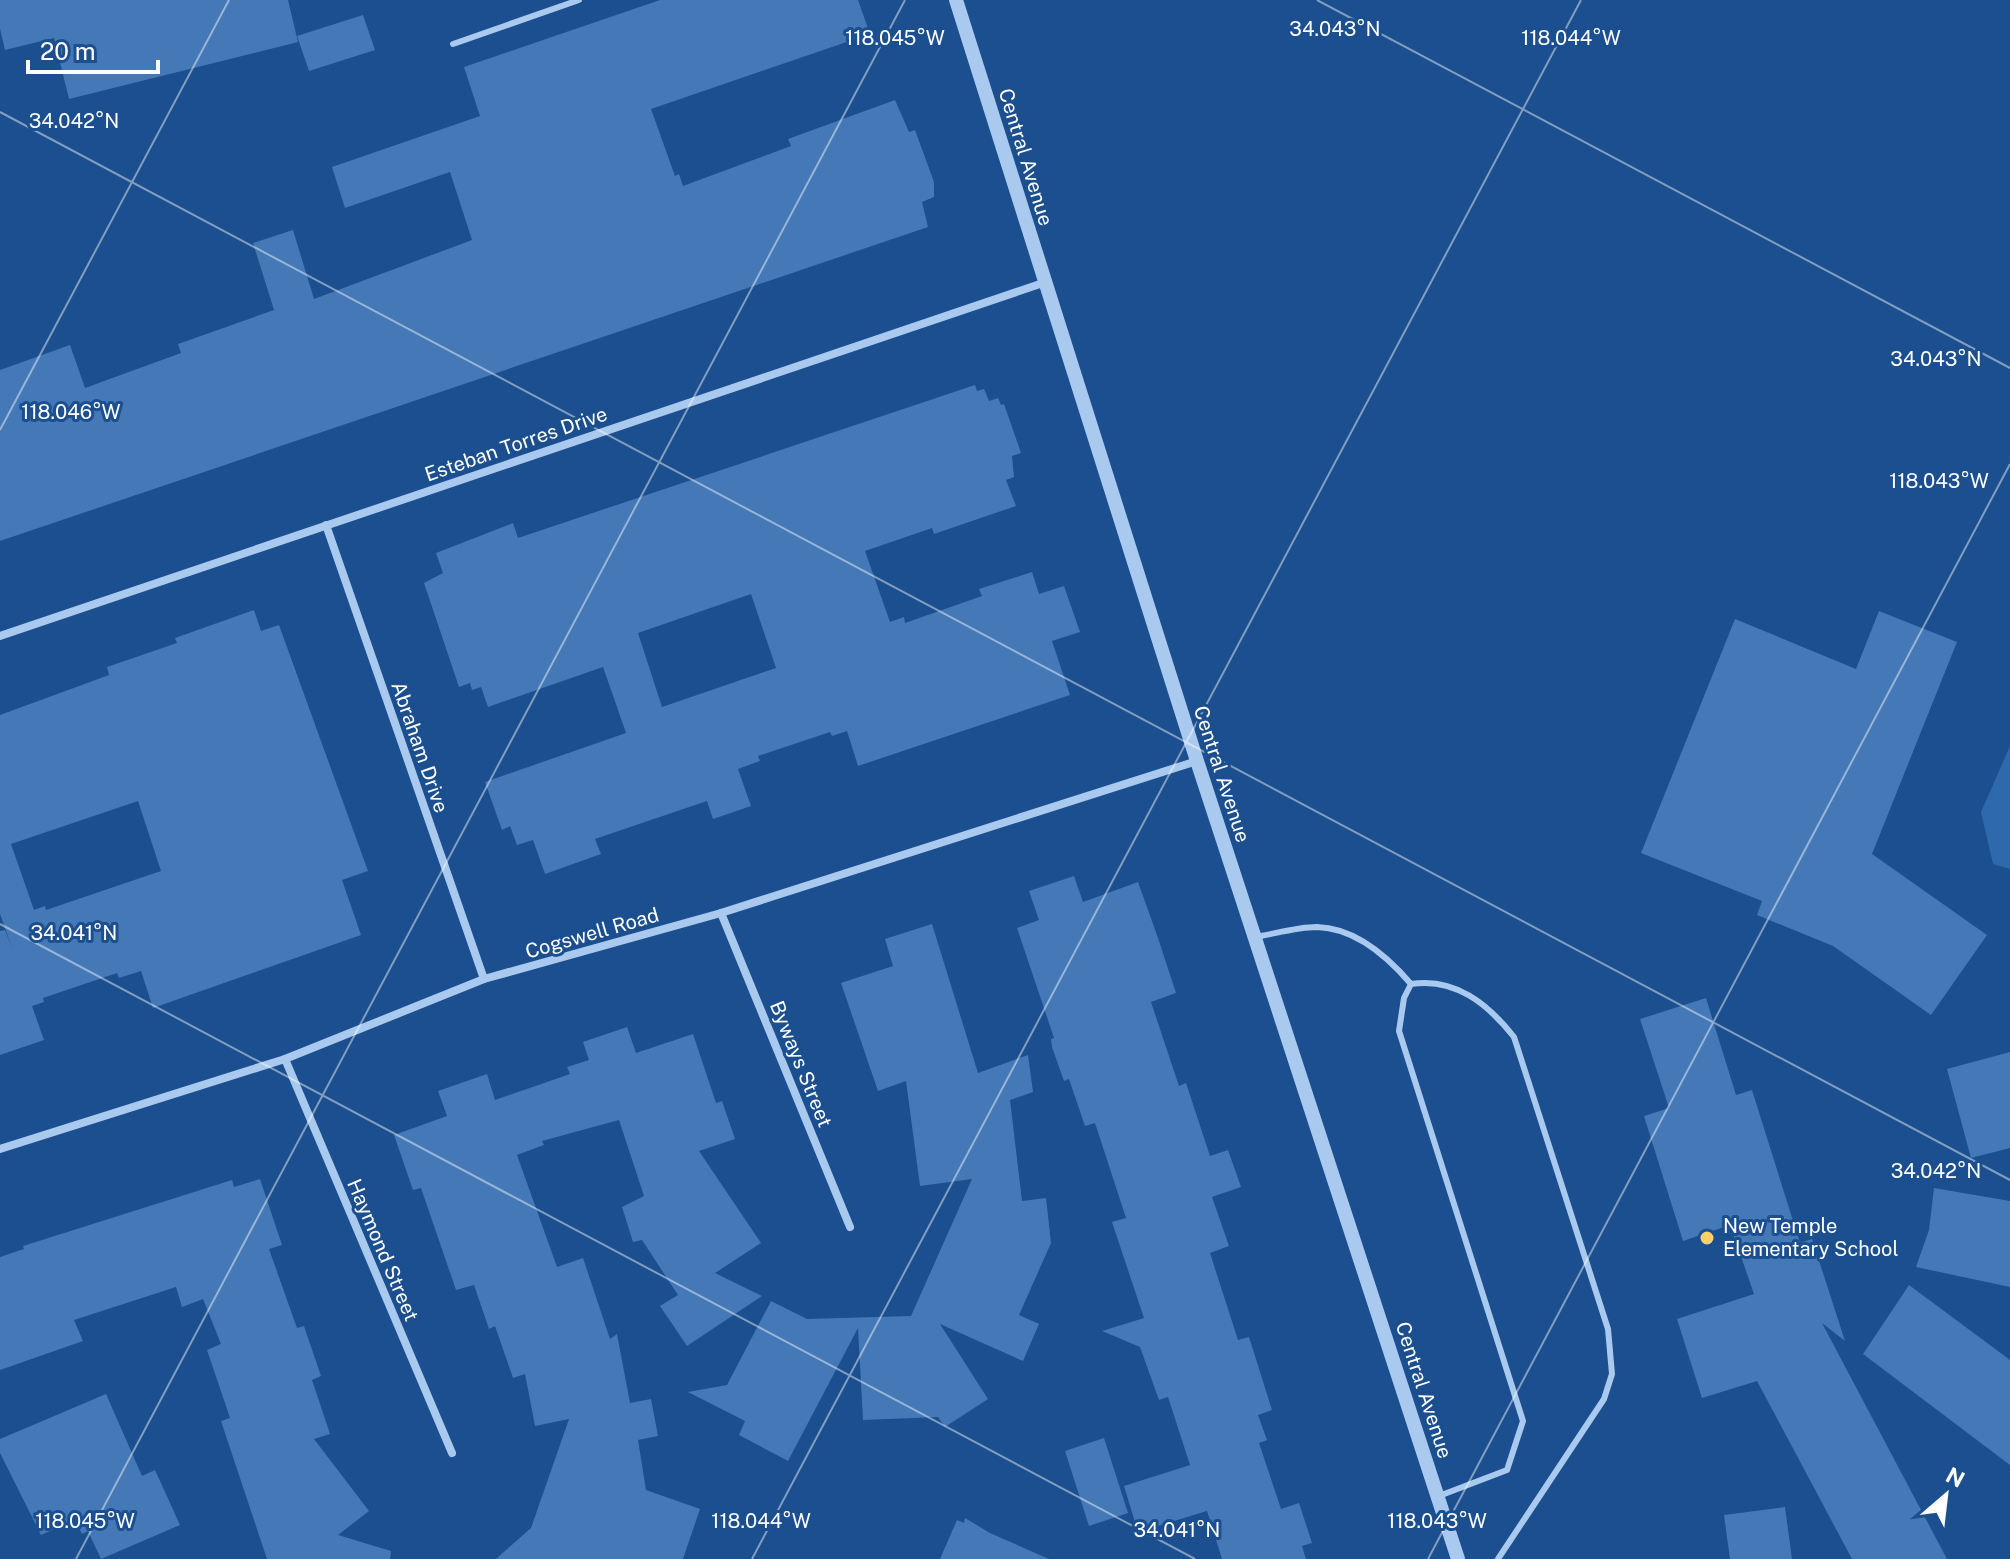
<svg xmlns="http://www.w3.org/2000/svg" width="2010" height="1559" viewBox="0 0 2010 1559" font-family="'Public Sans',sans-serif">
	<style>
		.green { fill: #2e69ad }
		.building { fill: #4478b7; fill-rule: evenodd }
		.lines { fill: none; stroke-linecap: round; stroke-linejoin: round }
		.service { stroke: #a9c9ee; stroke-width: 6 }
		.minor { stroke: #a9c9ee; stroke-width: 8 }
		.tertiary { stroke: #a9c9ee; stroke-width: 14 }
		.ticks { fill: none; stroke: #fff; stroke-width: 2; stroke-opacity: 0.45 }
		.poi-dot { fill: #ffd166; stroke: #1b4f8f; stroke-width: 3 }
		.labels { text-anchor: middle; stroke-width: 6; stroke-linejoin: round; paint-order: stroke }
		.street-label { font-size: 20px; fill: #fff; stroke: #1b4f8f }
		.poi-label { font-size: 20px; fill: #fff; stroke: #1b4f8f; text-anchor: start }
		.ticks-label { font-size: 20px; text-anchor: middle; fill: #fff; stroke: #1b4f8f; stroke-width: 6; stroke-linejoin: round; paint-order: stroke }
	</style>
	<rect width="100%" height="100%" fill="#1b4f8f"/>
	<polygon class="green" points="2010,746 2010,869 1993,864 1981,812"/>
	<g class="building">
		<polygon points="0,0 288,0 298,42 69,99 54,38 5,50 0,29"/>
		<polygon points="660,0 858,0 870,34 651,109 675,176 679,174 683,186 791,146 788,139 895,100 909,132 915,130 934,182 934,197 922,202 928,227 0,541 0,370 70,345 85,388 181,353 178,344 274,310 253,243 293,230 314,299 472,240 450,172 345,208 332,167 480,116 464,67"/>
		<polygon points="363,15 375,50 309,71 297,36"/>
		<path d="M 975,385 L 977,391 L 984,389 L 989,401 L 998,398 L 1001,405 L 1004,404 L 1021,453 L 1012,456 L 1014,477 L 1006,480 L 1016,506 L 934,534 L 932,528 L 865,551 L 890,622 L 904,617 L 905,623 L 982,596 L 979,589 L 1032,572 L 1039,594 L 1064,586 L 1080,632 L 1052,641 L 1070,695 L 858,766 L 847,731 L 832,736 L 830,732 L 758,756 L 760,761 L 738,769 L 751,806 L 713,819 L 707,801 L 595,839 L 601,854 L 545,874 L 533,840 L 517,845 L 510,826 L 502,830 L 485,782 L 626,733 L 603,667 L 488,707 L 481,687 L 472,690 L 470,683 L 459,687 L 424,583 L 443,573 L 436,553 L 513,523 L 518,538 ZM 751,594 L 776,668 L 662,707 L 638,633 Z"/>
		<path d="M 254,610 L 261,631 L 279,625 L 368,871 L 342,880 L 361,935 L 153,1008 L 141,971 L 119,978 L 117,973 L 43,998 L 44,1002 L 32,1006 L 44,1040 L 0,1055 L 0,931 L 5,930 L 12,948 L 0,914 L 0,715 L 109,675 L 107,667 L 177,643 L 175,638 ZM 138,801 L 161,871 L 46,910 L 45,906 L 34,910 L 11,844 Z"/>
		<polygon points="1879,611 1957,642 1872,854 1987,935 1931,1015 1833,946 1757,915 1762,901 1641,853 1735,619 1856,669"/>
		<polygon points="1074,876 1083,902 1138,882 1158,938 1176,993 1151,1002 1179,1086 1186,1083 1210,1156 1228,1150 1241,1187 1212,1197 1229,1246 1210,1253 1238,1340 1249,1337 1272,1410 1258,1415 1267,1440 1259,1443 1281,1509 1299,1503 1312,1543 1302,1546 1306,1559 1222,1559 1207,1511 1138,1532 1124,1486 1190,1465 1168,1397 1159,1400 1140,1347 1102,1331 1144,1318 1112,1222 1126,1218 1095,1123 1085,1126 1069,1079 1064,1081 1052,1047 1051,1039 1054,1038 1017,928 1039,920 1029,891"/>
		<polygon points="932,924 978,1073 1028,1055 1033,1092 1010,1100 1022,1201 1046,1198 1051,1243 1019,1315 1039,1324 1023,1361 940,1324 988,1399 945,1427 938,1417 863,1420 858,1328 788,1461 739,1435 745,1421 688,1392 727,1385 771,1301 807,1319 911,1316 972,1179 920,1186 906,1081 878,1091 841,983 893,966 885,939"/>
		<polygon points="1706,998 1736,1095 1752,1090 1800,1243 1812,1239 1845,1341 1822,1323 1947,1559 1852,1559 1757,1381 1702,1398 1677,1319 1754,1294 1730,1225 1683,1241 1644,1116 1669,1108 1640,1019"/>
		<polygon points="627,1027 636,1053 693,1034 716,1103 722,1101 735,1139 699,1151 761,1243 715,1273 762,1296 687,1346 660,1306 678,1295 642,1240 633,1242 622,1207 644,1196 619,1120 542,1141 544,1145 517,1155 557,1267 583,1258 610,1339 617,1334 630,1403 651,1399 658,1436 638,1440 646,1490 700,1509 683,1559 496,1559 531,1528 569,1419 535,1426 525,1374 513,1378 495,1326 489,1329 474,1285 456,1290 421,1188 413,1190 394,1135 447,1116 438,1091 487,1074 495,1100 570,1074 567,1067 589,1060 583,1042"/>
		<polygon points="2010,1052 2010,1148 1971,1158 1947,1069"/>
		<polygon points="260,1179 282,1245 269,1249 297,1328 304,1326 321,1376 312,1380 330,1434 314,1439 369,1511 338,1535 391,1551 390,1559 267,1559 221,1421 230,1418 207,1350 221,1344 203,1299 182,1307 176,1287 74,1320 83,1341 0,1370 0,1257 24,1249 23,1246 232,1180 234,1187"/>
		<polygon points="1934,1188 2010,1201 2010,1287 1916,1267 1929,1230"/>
		<polygon points="1909,1285 2010,1360 2010,1465 1863,1354"/>
		<polygon points="106,1394 142,1476 155,1470 180,1525 101,1559 88,1531 82,1534 75,1520 41,1535 0,1453 0,1439"/>
		<polygon points="1104,1438 1128,1513 1089,1526 1065,1451"/>
		<polygon points="1785,1507 1792,1559 1730,1559 1724,1515"/>
		<polygon points="965,1518 990,1533 1049,1559 940,1559 957,1520 964,1523"/>
	</g>
	<g class="lines">
		<g class="service">
			<polyline points="453,44 579,0"/>
			<path d="M 1255,937 C 1274,934 1297,927 1317,927 C 1356,928 1388,957 1411,984"/>
			<path d="M 1439,1496 L 1507,1470 L 1523,1421 L 1399,1031 L 1404,998 L 1411,984 C 1455,977 1488,1004 1514,1037 L 1608,1329 L 1612,1374 L 1604,1399 L 1498,1559"/>
		</g>
		<g class="minor">
			<polyline points="326,525 484,979"/>
			<polyline points="0,636 1043,283"/>
			<polyline points="721,913 850,1227"/>
			<polyline points="285,1059 452,1453"/>
			<polyline points="0,1149 285,1059 484,979 721,913 1197,761"/>
		</g>
		<polyline class="tertiary" points="956,0 1197,761 1458,1559"/>
	</g>
	<path class="ticks" d="M 1317,0 L 2010,368M 0,112 L 2010,1180M 0,430 L 229,0M 0,924 L 1195,1559M 76,1559 L 905,0M 752,1559 L 1581,0M 1428,1559 L 2010,464"/>
	<circle class="poi-dot" cx="1707" cy="1238" r="8"/>
	<g class="labels">
		<g class="street-label">
			<text transform="translate(1026 157) rotate(73)" y="7">Central Avenue</text>
			<text transform="translate(516 444) rotate(-19)" y="7">Esteban Torres Drive</text>
			<text transform="translate(420 747) rotate(71)" y="7">Abraham Drive</text>
			<text transform="translate(1222 774) rotate(72)" y="7">Central Avenue</text>
			<text transform="translate(592 933) rotate(-16)" y="7">Cogswell Road</text>
			<text transform="translate(801 1064) rotate(68)" y="7">Byways Street</text>
			<text transform="translate(383 1250) rotate(67)" y="7">Haymond Street</text>
			<text transform="translate(1424 1390) rotate(72)" y="7">Central Avenue</text>
		</g>
		<g class="poi-label">
			<text x="1723" y="1233">New Temple<tspan x="1723" dy="23">Elementary School</tspan></text>
		</g>
	</g>
	<g class="ticks-label">
		<text x="1335" y="36">34.043°N</text>
		<text x="895" y="45">118.045°W</text>
		<text x="1571" y="45">118.044°W</text>
		<text x="74" y="128">34.042°N</text>
		<text x="1936" y="366">34.043°N</text>
		<text x="71" y="419">118.046°W</text>
		<text x="1939" y="488">118.043°W</text>
		<text x="74" y="940">34.041°N</text>
		<text x="1936" y="1178">34.042°N</text>
		<text x="85" y="1528">118.045°W</text>
		<text x="761" y="1528">118.044°W</text>
		<text x="1437" y="1528">118.043°W</text>
		<text x="1177" y="1537">34.041°N</text>
	</g>
	<g transform="translate(1946 1495) rotate(28)" stroke="#1b4f8f" stroke-width="6" paint-order="stroke">
	<path d="M0-6L14 30L0 20L-14 30Z" fill="#ffffff"/>
	<text y="-12" font-size="22" font-weight="bold" text-anchor="middle" fill="#ffffff">N</text>
	</g>
	<path d="M28 60v12h130v-12" fill="none" stroke="#ffffff" stroke-width="4"/>
	<text x="40" y="60" font-size="24" fill="#ffffff" stroke="#1b4f8f" stroke-width="6" paint-order="stroke">20 m</text>
</svg>
